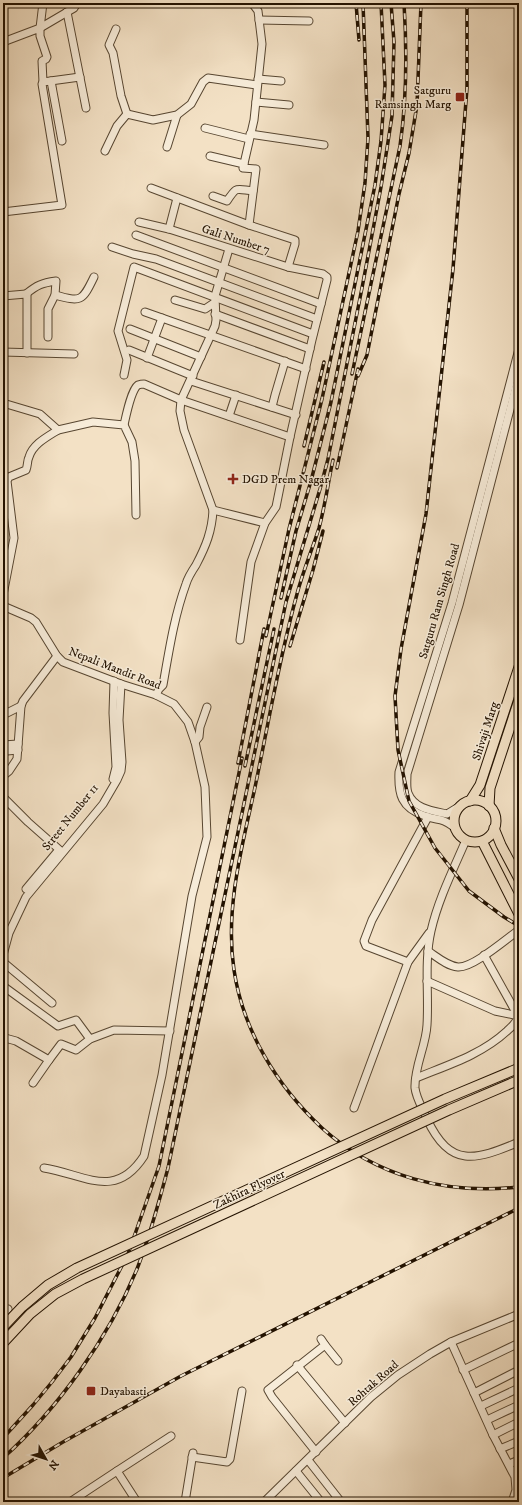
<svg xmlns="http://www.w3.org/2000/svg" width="522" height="1505" viewBox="0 0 522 1505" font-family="'IM FELL DW Pica',serif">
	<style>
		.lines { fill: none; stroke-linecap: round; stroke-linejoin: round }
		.minor-casing { stroke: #574631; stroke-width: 9 }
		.major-casing { stroke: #231200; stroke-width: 11 }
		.minor { stroke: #f7ecd9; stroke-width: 7 }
		.major { stroke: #f3e1c5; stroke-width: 9 }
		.rail-casing { stroke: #231200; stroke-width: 3.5 }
		.rail { stroke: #f7ecd9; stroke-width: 2; stroke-dasharray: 6; stroke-linecap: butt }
		.major-bridge-casing { stroke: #231200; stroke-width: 11; stroke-linecap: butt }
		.major-bridge { stroke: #f3e1c5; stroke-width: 9 }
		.poi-dot { fill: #8f2418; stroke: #f7ecd9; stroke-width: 1.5 }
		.labels { text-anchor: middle; stroke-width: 3; stroke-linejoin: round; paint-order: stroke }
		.poi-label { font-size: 12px; fill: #231200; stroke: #f7ecd9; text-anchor: start }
		.street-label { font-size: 12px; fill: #231200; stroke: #f7ecd9 }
	</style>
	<rect width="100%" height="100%" fill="#f3e1c5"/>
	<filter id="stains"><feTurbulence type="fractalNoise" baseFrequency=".005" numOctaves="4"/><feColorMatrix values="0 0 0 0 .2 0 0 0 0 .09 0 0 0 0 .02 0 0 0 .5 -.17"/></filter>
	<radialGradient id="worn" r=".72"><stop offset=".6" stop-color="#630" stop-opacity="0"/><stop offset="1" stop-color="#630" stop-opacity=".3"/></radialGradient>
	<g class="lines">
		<defs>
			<g id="minor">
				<polyline points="43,3 40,28 74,8 77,3"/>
				<polyline points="252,3 258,11 262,44 254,120 243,168 256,169 249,225 295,240 295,244 288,267"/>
				<polyline points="67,12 86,108"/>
				<polyline points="259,20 309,21"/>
				<polyline points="116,29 109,45 113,53 121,96 127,114"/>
				<polyline points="3,42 40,28 40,36 47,57 46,59 42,61 43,82"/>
				<polyline points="258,79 281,81"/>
				<polyline points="51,81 62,141"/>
				<polyline points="256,102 289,105"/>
				<polyline points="205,128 249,139"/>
				<polyline points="250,134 324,145"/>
				<polyline points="167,147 177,115"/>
				<polyline points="105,151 117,126 127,114 153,120 177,115 191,104 203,82 208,78 257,85"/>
				<polyline points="210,156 244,164"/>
				<polyline points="151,188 249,225"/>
				<path d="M 213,196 L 227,201 C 237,186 235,189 253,191"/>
				<polyline points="3,212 62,205 42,84 43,82 80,77"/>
				<polyline points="139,222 169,229 288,267 323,274 327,277 327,280 312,340 290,437 276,507 265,523 251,562 240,640"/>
				<polyline points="169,229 177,198"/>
				<polyline points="136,235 321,304"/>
				<polyline points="112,247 133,254 156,259 317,319"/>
				<path d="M 26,294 C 37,285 42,283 56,281 L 55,295 L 48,309 L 48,337"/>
				<path d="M 55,295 C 81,302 82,302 94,277"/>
				<polyline points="3,296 26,294 27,295 27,353"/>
				<polyline points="175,300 205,309 214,303"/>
				<polyline points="145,312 306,369"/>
				<polyline points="215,314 310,349"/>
				<polyline points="130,329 201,357"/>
				<polyline points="129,350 193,376"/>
				<polyline points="3,352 74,354"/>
				<polyline points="147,358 162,318"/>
				<polyline points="124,375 127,360 118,331 134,267 313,334"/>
				<polyline points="191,381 296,415"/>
				<path d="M 3,403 L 40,414 L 58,430 C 47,437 33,444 29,457 C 27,461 28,465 26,470 L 9,477 L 7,481 L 14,538 L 3,595"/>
				<polyline points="272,407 275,395 285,361"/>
				<polyline points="229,416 236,395"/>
				<path d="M 124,425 C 126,416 131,390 138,385 C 141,384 142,384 144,384 L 181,400 L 290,437"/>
				<polyline points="58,430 93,422 124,425 132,442 135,461 136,515"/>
				<polyline points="213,510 265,523"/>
				<path d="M 3,606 L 31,618 L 36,622 L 57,656 L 63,662 L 121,684 L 156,695 L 174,704 L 188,722 L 195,742 L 205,787 L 207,837 L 192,896 L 162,1075 L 144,1156 C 115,1201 84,1174 44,1168"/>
				<path d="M 156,695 L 159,689 L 163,685 C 169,651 174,617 186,584 C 188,577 192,571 196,565 C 206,546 212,531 213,510 L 184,430 L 180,411 L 181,400 L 215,326 L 216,320 L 215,296 L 229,249"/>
				<polyline points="3,715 21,706"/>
				<polyline points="195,742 199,737 200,727 207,707"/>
				<polyline points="3,745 18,744"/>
				<polyline points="3,754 7,751 18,750"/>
				<polyline points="3,776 9,771 17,759 21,706 23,701 57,656"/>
				<polyline points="113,779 116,767 113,713 114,681"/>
				<polyline points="3,797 28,822 62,852"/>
				<path d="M 460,806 L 447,814 C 433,811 414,809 408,793 C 406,788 407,779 407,774 L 459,605 L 519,375"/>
				<path d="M 454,827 C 441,817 438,821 425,816 C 401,808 398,794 399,772 L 452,603 L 519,349"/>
				<path d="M 466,840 C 453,870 438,900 431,931 C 424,962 429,994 427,1025 C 426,1046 414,1067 415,1088 C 416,1098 423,1109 427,1119 C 450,1169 476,1160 519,1142"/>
				<polyline points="26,889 57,852"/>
				<path d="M 428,951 C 437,957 447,966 458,967 C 473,968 506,939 519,930"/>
				<polyline points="3,955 9,933 26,897 103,804 117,780 121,771 122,762 119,720 121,684"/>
				<polyline points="3,962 52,1003"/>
				<polyline points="408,962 366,946 364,941 372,920 428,817"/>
				<polyline points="427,981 495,1011 519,1016"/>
				<polyline points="3,986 58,1026 76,1020 90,1039"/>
				<polyline points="3,1035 5,1038 16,1041 49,1060 33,1083"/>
				<polyline points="49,1060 61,1044 76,1050 90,1039 114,1030 170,1031"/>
				<path d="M 416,1078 C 448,1065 481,1055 507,1031 C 512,1026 517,1023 518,1016 L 484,955"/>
				<polyline points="354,1108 408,962 429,933"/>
				<polyline points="3,1314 8,1309"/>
				<polyline points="451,1342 493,1435 515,1477 516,1490 512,1502"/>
				<polyline points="325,1345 338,1361"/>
				<polyline points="297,1365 345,1423"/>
				<polyline points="463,1370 519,1343"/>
				<polyline points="474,1393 519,1370"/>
				<polyline points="481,1406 519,1388"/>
				<polyline points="487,1420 519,1405"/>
				<polyline points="493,1435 519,1422"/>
				<polyline points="500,1449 519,1441"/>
				<polyline points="316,1452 272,1397 268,1390 325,1345 321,1339"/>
				<polyline points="192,1457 227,1462 230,1459 242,1391"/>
				<polyline points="308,1460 341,1502"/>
				<polyline points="509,1464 519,1460"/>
				<polyline points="296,1471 321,1502"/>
				<polyline points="70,1502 117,1471"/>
				<polyline points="137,1502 117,1471 171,1436"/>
				<polyline points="185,1502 193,1453"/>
				<polyline points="264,1502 371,1397 398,1375 430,1354 451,1342 519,1314"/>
			</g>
			<g id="major">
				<circle cx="475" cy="821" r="21"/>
				<polyline points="470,801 480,785 519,667"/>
				<polyline points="489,806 490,788 519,700"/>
				<polyline points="494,828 501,845 519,879"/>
				<polyline points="482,841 519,914"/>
			</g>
		</defs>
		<use href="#minor" class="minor-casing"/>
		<use href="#major" class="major-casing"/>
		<use href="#minor" class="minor"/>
		<use href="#major" class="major"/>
		<defs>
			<g id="rail">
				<polyline points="356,3 359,40"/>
				<polyline points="467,3 467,88 453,269 426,514 401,649 395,696 398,750 409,801 435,848 469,891 504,917 519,926"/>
				<path d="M 352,374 L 400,146 C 407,98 407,51 404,3"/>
				<polyline points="358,376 367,355 399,194 409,153 417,105 421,3"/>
				<polyline points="304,446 324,362"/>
				<path d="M 333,460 C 328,483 325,506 319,528 C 312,550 303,571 297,594 C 279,659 268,726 254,792 C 241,850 225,911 234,970 C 243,1031 277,1086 322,1128 C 376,1177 447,1195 519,1187"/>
				<polyline points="337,468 358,369"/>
				<polyline points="281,598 296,531 311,481 331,402 375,185 381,141 385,85 381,3"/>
				<polyline points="266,636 289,529 322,399 358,231 365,183 368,138 363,3"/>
				<polyline points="290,646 313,570 323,531"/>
				<polyline points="238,763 264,629"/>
				<polyline points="245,766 274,629"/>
				<polyline points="3,1438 33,1405 52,1382 71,1357 95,1318 128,1254 159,1166 242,758"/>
				<path d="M 3,1458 C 58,1409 109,1337 137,1269 C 150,1236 159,1202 168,1168 L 286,602 L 320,489 L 328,459 L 362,288 L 381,187 L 392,116 L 394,42 L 391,3"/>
				<polyline points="3,1478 63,1442 181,1376 519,1208"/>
			</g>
		</defs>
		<use href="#rail" class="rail-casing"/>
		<use href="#rail" class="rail"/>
		<defs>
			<g id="major-bridge">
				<polyline points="3,1327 22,1307 48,1285 77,1268 445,1099 519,1068"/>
				<polyline points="3,1343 30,1314 55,1294 83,1279 449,1110 519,1080"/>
			</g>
		</defs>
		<use href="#major-bridge" class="major-bridge-casing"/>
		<use href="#major-bridge" class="major-bridge"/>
	</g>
	<g class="poi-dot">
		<rect x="455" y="92" width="10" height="10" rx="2"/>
		<path d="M231 473h4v4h4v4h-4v4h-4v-4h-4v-4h4z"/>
		<rect x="86" y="1386" width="10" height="10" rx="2"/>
	</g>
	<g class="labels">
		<g class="poi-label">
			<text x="451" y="94" text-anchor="end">Satguru<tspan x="451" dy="14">Ramsingh Marg</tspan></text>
			<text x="242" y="483">DGD Prem Nagar</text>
			<text x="100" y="1395">Dayabasti</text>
		</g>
		<g class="street-label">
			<text transform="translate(236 239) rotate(18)" y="4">Gali Number 7</text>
			<text transform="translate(439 601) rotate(-74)" y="4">Satguru Ram Singh Road</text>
			<text transform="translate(115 668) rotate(21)" y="4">Nepali Mandir Road</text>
			<text transform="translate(485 731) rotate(-72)" y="4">Shivaji Marg</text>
			<text transform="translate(70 817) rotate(-51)" y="4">Street Number 11</text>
			<text transform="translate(249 1189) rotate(-25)" y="4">Zakhira Flyover</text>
			<text transform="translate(373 1383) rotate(-41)" y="4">Rohtak Road</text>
		</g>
	</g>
	<rect width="522" height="1505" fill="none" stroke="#f3e1c5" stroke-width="16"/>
	<rect x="4" y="4" width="514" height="1497" fill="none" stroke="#231200" stroke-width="2"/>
	<rect x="8" y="8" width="506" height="1489" fill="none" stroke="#231200"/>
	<g transform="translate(46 1459) rotate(129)" stroke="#f7ecd9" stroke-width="3" paint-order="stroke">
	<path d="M0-3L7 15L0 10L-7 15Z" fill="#231200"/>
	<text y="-6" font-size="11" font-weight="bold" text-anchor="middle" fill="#231200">N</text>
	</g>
	<rect width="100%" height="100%" filter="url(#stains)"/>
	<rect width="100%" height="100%" fill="url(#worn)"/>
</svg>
